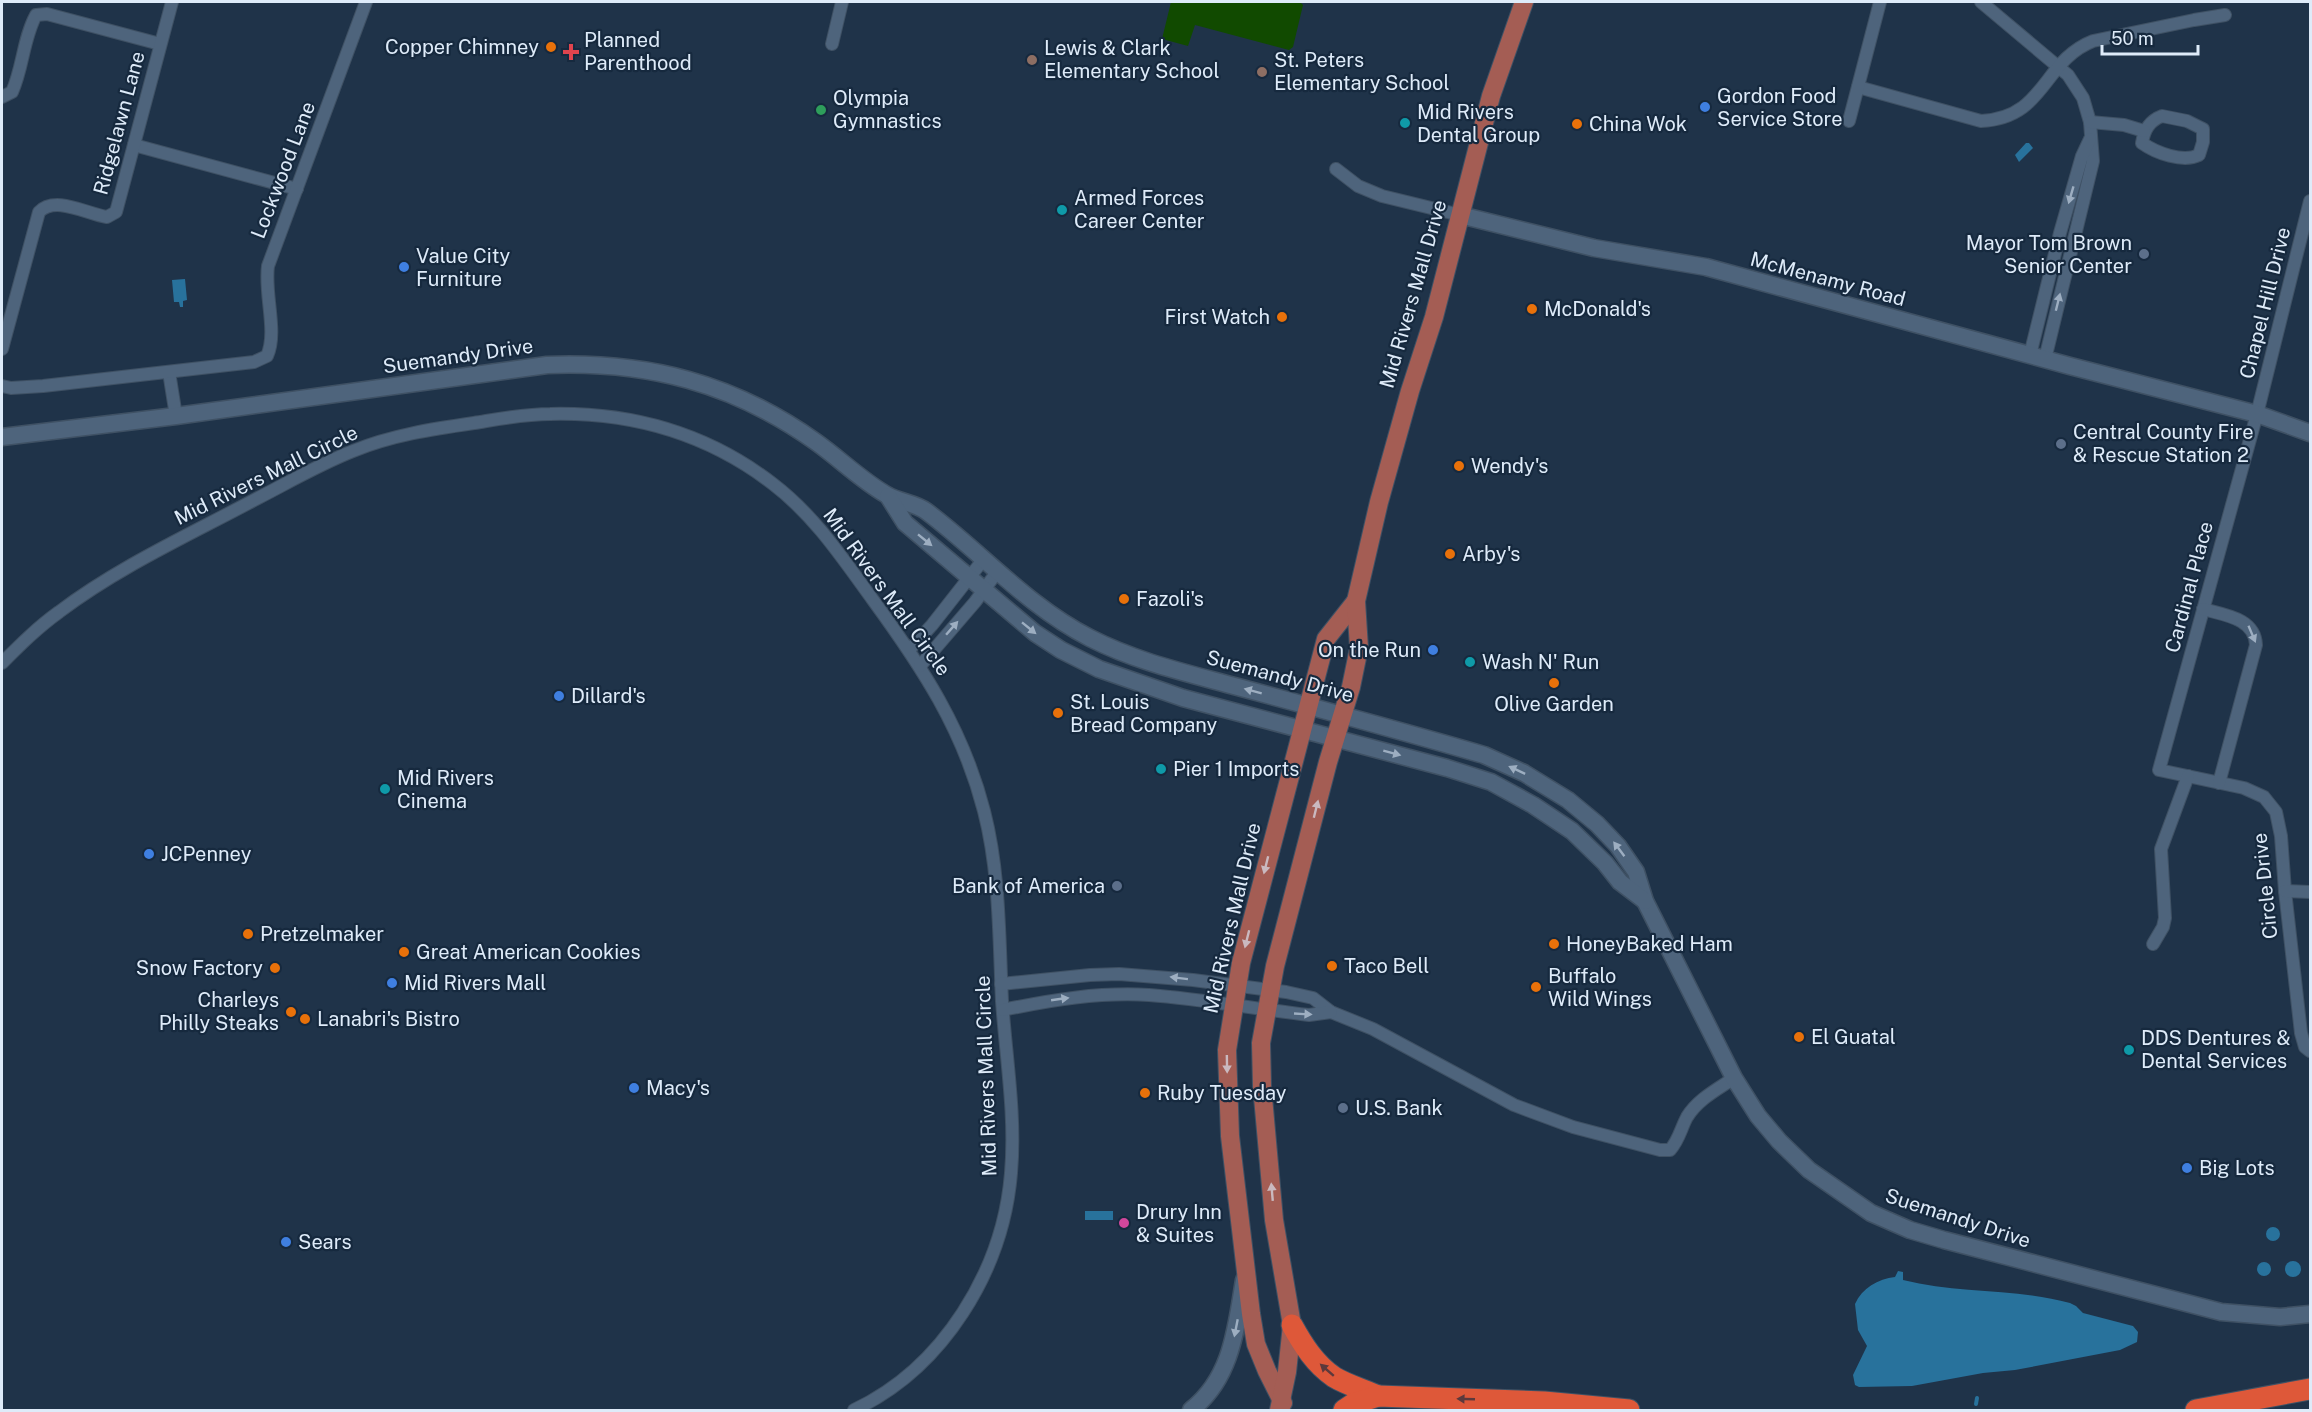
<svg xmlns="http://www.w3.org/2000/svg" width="2312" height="1412" viewBox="0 0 2312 1412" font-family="'Public Sans',sans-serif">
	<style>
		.green { fill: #114a00 }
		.water { fill: #28729c }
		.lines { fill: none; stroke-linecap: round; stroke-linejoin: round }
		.stream { stroke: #28729c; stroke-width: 4 }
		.street-casing { stroke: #3f5164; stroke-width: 14 }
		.secondary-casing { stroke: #3f5164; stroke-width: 19 }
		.primary-casing { stroke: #3f5164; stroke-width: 20 }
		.highway-casing { stroke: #3f5164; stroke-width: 23 }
		.street { stroke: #4e647c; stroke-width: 12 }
		.secondary { stroke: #4e647c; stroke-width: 16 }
		.primary { stroke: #a45d54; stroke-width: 18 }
		.highway { stroke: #de5839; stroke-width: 21 }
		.oneway { fill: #9daec1 }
		.oneway2 { fill: #cab9bf }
		.oneway3 { fill: #5c393c }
		.food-dot { fill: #e8710a; stroke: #16293e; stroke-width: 2 }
		.health-dot { fill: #e0444e; stroke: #16293e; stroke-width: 2 }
		.education-dot { fill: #8d6e63; stroke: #16293e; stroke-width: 2 }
		.shop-dot { fill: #3f7fe0; stroke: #16293e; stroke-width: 2 }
		.leisure-dot { fill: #2e9e5b; stroke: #16293e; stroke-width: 2 }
		.culture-dot { fill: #0f9aa8; stroke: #16293e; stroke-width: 2 }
		.service-dot { fill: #5c6f8a; stroke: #16293e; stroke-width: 2 }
		.hotel-dot { fill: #d1479c; stroke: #16293e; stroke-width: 2 }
		.labels { text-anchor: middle; stroke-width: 4.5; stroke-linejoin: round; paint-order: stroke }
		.poi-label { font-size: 20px; fill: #deebf9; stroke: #16293e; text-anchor: start }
		.street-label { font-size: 20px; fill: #deebf9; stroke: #16293e }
	</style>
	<rect width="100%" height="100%" fill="#1f3349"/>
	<polygon class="green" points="1171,2 1300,2 1303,5 1293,47 1289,50 1195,25 1188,46 1162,39"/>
	<g class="water">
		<polygon points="2026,143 2029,143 2033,148 2019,162 2015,155"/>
		<polygon points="185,279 187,300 183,301 183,307 180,307 179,302 174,302 172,280"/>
		<rect x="1085" y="1211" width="28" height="9"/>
		<circle cx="2273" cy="1234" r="7"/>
		<circle cx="2293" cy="1269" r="8"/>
		<circle cx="2264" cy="1269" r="7"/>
		<path d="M 1898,1271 L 1903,1272 L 1903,1280 C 1958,1294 2017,1288 2070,1303 L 2076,1306 L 2083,1313 L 2133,1326 L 2138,1332 L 2137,1342 L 2120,1350 L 2015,1370 L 1983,1373 L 1912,1386 L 1859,1387 L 1855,1385 L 1853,1375 L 1867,1346 L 1858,1330 L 1855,1304 C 1862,1288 1878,1279 1895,1277 Z"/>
	</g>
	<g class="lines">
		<polyline class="stream" points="1976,1404 1977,1398"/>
		<defs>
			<g id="street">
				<polyline points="1981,2 2068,75 2083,98 2090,122 2093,161 2045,359"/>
				<polyline points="832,44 842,2"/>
				<path d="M 1858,87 L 1981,121 C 2046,118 2042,61 2093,41 L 2194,20 L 2225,15"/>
				<path d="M 2,97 L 12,92 C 23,68 23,39 36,15 L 47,14 L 160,44"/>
				<path d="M 2162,116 L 2187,121 L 2203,129 L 2203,142 L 2199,155 C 2183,163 2156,153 2142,143 C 2144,130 2149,121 2162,116 Z"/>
				<polyline points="1849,121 1880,2"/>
				<polyline points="2090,122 2124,125 2144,131"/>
				<polyline points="134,145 297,189"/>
				<polyline points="1336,169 1358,186 1382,196 1460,215"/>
				<polyline points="2310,201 2257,414 2159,770 2244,788 2264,797 2276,812 2281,836 2285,891 2301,1033 2305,1047 2310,1051"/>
				<path d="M 2,349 L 39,212 C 55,195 87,214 107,217 L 116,212 L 172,2"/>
				<polyline points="2030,355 2060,233 2082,156 2090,139"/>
				<polyline points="169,372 176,416"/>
				<path d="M 2,386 L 11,388 L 43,386 L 254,362 L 267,356 C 278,332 264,294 268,266 L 366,2"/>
				<path d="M 2203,609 C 2224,615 2255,618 2256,645 L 2219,783"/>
				<polyline points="909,650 932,625 983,560"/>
				<path d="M 2,663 C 20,645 38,627 59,612 C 120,566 191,534 258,498 C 289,482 320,464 353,451 C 392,435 433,429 474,423 C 499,419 524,414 550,414 C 632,412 708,434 773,484 C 815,516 843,559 873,600 C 922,667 963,729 984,811 C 1000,873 999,938 1002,1001 C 1006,1058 1016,1116 1011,1173 C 1003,1271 943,1368 854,1410"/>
				<polyline points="920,666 975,602 997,572"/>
				<polyline points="2285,891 2310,892"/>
				<polyline points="2153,944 2163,927 2165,918 2161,849 2188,776"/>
				<path d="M 1001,984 L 1090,975 L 1119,974 L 1193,980 L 1286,992 L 1313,998 L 1331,1012 L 1373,1029 L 1514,1105 L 1573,1127 L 1660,1150 L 1670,1150 C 1679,1140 1681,1128 1687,1117 C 1698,1099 1718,1089 1734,1078"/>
				<path d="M 1003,1010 C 1051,1000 1099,992 1149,995 C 1202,999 1256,1009 1309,1015 L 1331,1012"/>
			</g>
			<g id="secondary">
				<polyline points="1460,215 1594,248 1706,267 2070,366 2257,414 2310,433"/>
				<path d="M 2,437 L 176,416 L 547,365 C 648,361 733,383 816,442 C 840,459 862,481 887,495 C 899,502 915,503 926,511 C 981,552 1027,606 1090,638 C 1137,662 1187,673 1238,687 C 1320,709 1402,731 1484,755 L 1524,773 L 1568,800 L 1597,824 L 1618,846 L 1636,872 L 1645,901 L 1734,1078 L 1758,1116 L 1779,1141 L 1809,1170 L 1871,1213 L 1910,1230 L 1944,1240 L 2221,1312 L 2280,1317 L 2310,1314"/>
				<polyline points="888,496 905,523 1035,633 1061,650 1099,669 1183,698 1447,768 1491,782 1533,805 1572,831 1605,863 1620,882 1645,901"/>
				<path d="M 1191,1410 C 1232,1378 1236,1328 1244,1280"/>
			</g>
			<g id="primary">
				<polyline points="1283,1403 1267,1371 1256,1344 1251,1314 1230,1136 1227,1050 1241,963 1326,639 1356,601"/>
				<polyline points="1279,1410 1287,1372 1292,1325 1274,1220 1262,1086 1261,1043 1275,966 1328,762 1351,687 1359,648 1356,601 1379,502 1410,391 1434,317 1491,96 1524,2"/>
			</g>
			<g id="highway">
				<path d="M 1292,1325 C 1303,1345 1315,1364 1334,1377 C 1347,1385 1365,1390 1378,1396"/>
				<polyline points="1344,1410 1353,1404 1378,1396 1544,1402 1629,1410"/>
				<polyline points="2196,1410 2310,1389"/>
			</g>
		</defs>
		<use href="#street" class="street-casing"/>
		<use href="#secondary" class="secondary-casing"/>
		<use href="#primary" class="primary-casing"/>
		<use href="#highway" class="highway-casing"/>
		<use href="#street" class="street"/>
		<use href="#secondary" class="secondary"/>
		<use href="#primary" class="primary"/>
		<use href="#highway" class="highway"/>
	</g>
	<defs><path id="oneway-solid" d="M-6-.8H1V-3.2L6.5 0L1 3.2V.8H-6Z" transform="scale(1.5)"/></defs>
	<g class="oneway">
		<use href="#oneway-solid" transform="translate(2071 195) rotate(106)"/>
		<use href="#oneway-solid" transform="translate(2058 302) rotate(-76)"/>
		<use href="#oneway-solid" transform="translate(925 540) rotate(39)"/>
		<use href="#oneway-solid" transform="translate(952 628) rotate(-49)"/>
		<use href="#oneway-solid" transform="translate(1029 628) rotate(39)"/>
		<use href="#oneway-solid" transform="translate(2252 634) rotate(67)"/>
		<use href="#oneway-solid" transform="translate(1253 691) rotate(-165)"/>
		<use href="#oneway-solid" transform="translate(1392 753) rotate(15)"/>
		<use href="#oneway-solid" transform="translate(1517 770) rotate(-155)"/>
		<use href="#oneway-solid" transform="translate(1619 849) rotate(-127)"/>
		<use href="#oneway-solid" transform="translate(1179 978) rotate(-173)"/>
		<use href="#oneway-solid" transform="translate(1060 999) rotate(-8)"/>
		<use href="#oneway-solid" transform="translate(1303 1014) rotate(3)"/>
		<use href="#oneway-solid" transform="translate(1236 1328) rotate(101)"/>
	</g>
	<g class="oneway2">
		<use href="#oneway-solid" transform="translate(1316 809) rotate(-76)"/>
		<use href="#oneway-solid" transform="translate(1266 865) rotate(104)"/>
		<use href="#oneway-solid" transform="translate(1247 939) rotate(104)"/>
		<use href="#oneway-solid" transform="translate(1227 1064) rotate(89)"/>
		<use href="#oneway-solid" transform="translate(1272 1192) rotate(-95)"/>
	</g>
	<g class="oneway3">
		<use href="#oneway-solid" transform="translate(1327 1370) rotate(-139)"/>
		<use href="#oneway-solid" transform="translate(1466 1399) rotate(-178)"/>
	</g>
	<g class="food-dot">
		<circle cx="551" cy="47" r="6"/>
		<circle cx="1577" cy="124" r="6"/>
		<circle cx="1532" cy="309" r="6"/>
		<circle cx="1282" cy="317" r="6"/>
		<circle cx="1459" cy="466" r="6"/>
		<circle cx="1450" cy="554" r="6"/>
		<circle cx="1124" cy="599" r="6"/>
		<circle cx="1554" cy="683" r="6"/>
		<circle cx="1058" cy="713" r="6"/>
		<circle cx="248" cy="934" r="6"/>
		<circle cx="1554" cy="944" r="6"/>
		<circle cx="404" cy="952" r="6"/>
		<circle cx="1332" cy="966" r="6"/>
		<circle cx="275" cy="968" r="6"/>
		<circle cx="1536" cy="987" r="6"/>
		<circle cx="291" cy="1012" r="6"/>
		<circle cx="305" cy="1019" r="6"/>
		<circle cx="1799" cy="1037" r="6"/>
		<circle cx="1145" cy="1093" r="6"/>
	</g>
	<path class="health-dot" d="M568 43h6v6h6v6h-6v6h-6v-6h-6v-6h6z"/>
	<g class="education-dot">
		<circle cx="1032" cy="60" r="6"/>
		<circle cx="1262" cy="72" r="6"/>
	</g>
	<g class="shop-dot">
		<circle cx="1705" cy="107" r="6"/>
		<circle cx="404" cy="267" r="6"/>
		<circle cx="1433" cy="650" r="6"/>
		<circle cx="559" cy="696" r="6"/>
		<circle cx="149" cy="854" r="6"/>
		<circle cx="392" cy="983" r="6"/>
		<circle cx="634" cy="1088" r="6"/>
		<circle cx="2187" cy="1168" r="6"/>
		<circle cx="286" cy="1242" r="6"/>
	</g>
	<circle class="leisure-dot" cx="821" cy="110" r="6"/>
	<g class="culture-dot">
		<circle cx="1405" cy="123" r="6"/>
		<circle cx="1062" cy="210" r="6"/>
		<circle cx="1470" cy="662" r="6"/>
		<circle cx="1161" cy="769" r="6"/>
		<circle cx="385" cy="789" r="6"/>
		<circle cx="2129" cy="1050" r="6"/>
	</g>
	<g class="service-dot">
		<circle cx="2144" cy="254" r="6"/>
		<circle cx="2061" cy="444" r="6"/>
		<circle cx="1117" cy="886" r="6"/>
		<circle cx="1343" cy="1108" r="6"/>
	</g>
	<circle class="hotel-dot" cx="1124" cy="1223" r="6"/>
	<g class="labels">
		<g class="poi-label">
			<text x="584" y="47">Planned<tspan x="584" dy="23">Parenthood</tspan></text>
			<text x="539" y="54" text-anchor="end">Copper Chimney</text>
			<text x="1044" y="55">Lewis &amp; Clark<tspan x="1044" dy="23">Elementary School</tspan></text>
			<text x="1274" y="67">St. Peters<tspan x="1274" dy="23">Elementary School</tspan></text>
			<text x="1717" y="103">Gordon Food<tspan x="1717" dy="23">Service Store</tspan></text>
			<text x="833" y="105">Olympia<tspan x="833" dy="23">Gymnastics</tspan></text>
			<text x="1417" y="119">Mid Rivers<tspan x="1417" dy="23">Dental Group</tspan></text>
			<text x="1589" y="131">China Wok</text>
			<text x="1074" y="205">Armed Forces<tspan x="1074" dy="23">Career Center</tspan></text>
			<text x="2132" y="250" text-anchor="end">Mayor Tom Brown<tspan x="2132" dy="23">Senior Center</tspan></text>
			<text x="416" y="263">Value City<tspan x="416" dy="23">Furniture</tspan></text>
			<text x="1544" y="316">McDonald's</text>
			<text x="1270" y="324" text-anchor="end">First Watch</text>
			<text x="2073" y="439">Central County Fire<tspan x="2073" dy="23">&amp; Rescue Station 2</tspan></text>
			<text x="1471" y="473">Wendy's</text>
			<text x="1462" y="561">Arby's</text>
			<text x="1136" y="606">Fazoli's</text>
			<text x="1421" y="657" text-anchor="end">On the Run</text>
			<text x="1482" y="669">Wash N' Run</text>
			<text x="571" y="703">Dillard's</text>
			<text x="1070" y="709">St. Louis<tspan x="1070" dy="23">Bread Company</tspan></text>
			<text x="1554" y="711" text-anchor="middle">Olive Garden</text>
			<text x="1173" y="776">Pier 1 Imports</text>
			<text x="397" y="785">Mid Rivers<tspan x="397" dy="23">Cinema</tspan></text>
			<text x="161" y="861">JCPenney</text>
			<text x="1105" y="893" text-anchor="end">Bank of America</text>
			<text x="260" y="941">Pretzelmaker</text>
			<text x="1566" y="951">HoneyBaked Ham</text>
			<text x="416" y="959">Great American Cookies</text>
			<text x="1344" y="973">Taco Bell</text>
			<text x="263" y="975" text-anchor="end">Snow Factory</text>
			<text x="1548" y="983">Buffalo<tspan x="1548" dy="23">Wild Wings</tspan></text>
			<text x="404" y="990">Mid Rivers Mall</text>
			<text x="279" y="1007" text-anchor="end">Charleys<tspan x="279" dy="23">Philly Steaks</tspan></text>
			<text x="317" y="1026">Lanabri's Bistro</text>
			<text x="1811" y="1044">El Guatal</text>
			<text x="2141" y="1045">DDS Dentures &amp;<tspan x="2141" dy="23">Dental Services</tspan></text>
			<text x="646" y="1095">Macy's</text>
			<text x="1157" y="1100">Ruby Tuesday</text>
			<text x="1355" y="1115">U.S. Bank</text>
			<text x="2199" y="1175">Big Lots</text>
			<text x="1136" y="1219">Drury Inn<tspan x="1136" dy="23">&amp; Suites</tspan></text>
			<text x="298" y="1249">Sears</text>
		</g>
		<g class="street-label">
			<text transform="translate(119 123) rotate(-75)" y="7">Ridgelawn Lane</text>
			<text transform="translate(283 170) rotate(-69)" y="7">Lockwood Lane</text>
			<text transform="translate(1828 279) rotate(15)" y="7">McMenamy Road</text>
			<text transform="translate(1413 294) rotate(-74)" y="7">Mid Rivers Mall Drive</text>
			<text transform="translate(2265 303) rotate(-76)" y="7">Chapel Hill Drive</text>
			<text transform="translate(458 356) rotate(-8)" y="7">Suemandy Drive</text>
			<text transform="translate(266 475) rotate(-26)" y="7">Mid Rivers Mall Circle</text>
			<text transform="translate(2189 587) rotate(-75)" y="7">Cardinal Place</text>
			<text transform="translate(887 592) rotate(54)" y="7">Mid Rivers Mall Circle</text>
			<text transform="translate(1280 676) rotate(15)" y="7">Suemandy Drive</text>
			<text transform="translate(2265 886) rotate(-96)" y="7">Circle Drive</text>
			<text transform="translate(1232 918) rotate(-77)" y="7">Mid Rivers Mall Drive</text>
			<text transform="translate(986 1076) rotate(-92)" y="7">Mid Rivers Mall Circle</text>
			<text transform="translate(1958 1218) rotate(18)" y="7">Suemandy Drive</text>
		</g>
	</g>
	<rect width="2312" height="1412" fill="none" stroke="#deebf9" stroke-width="6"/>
	<path d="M2102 45v9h96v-9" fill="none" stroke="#deebf9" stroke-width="3"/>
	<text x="2111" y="45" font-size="18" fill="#deebf9" stroke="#16293e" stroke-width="4.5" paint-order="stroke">50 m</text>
</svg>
